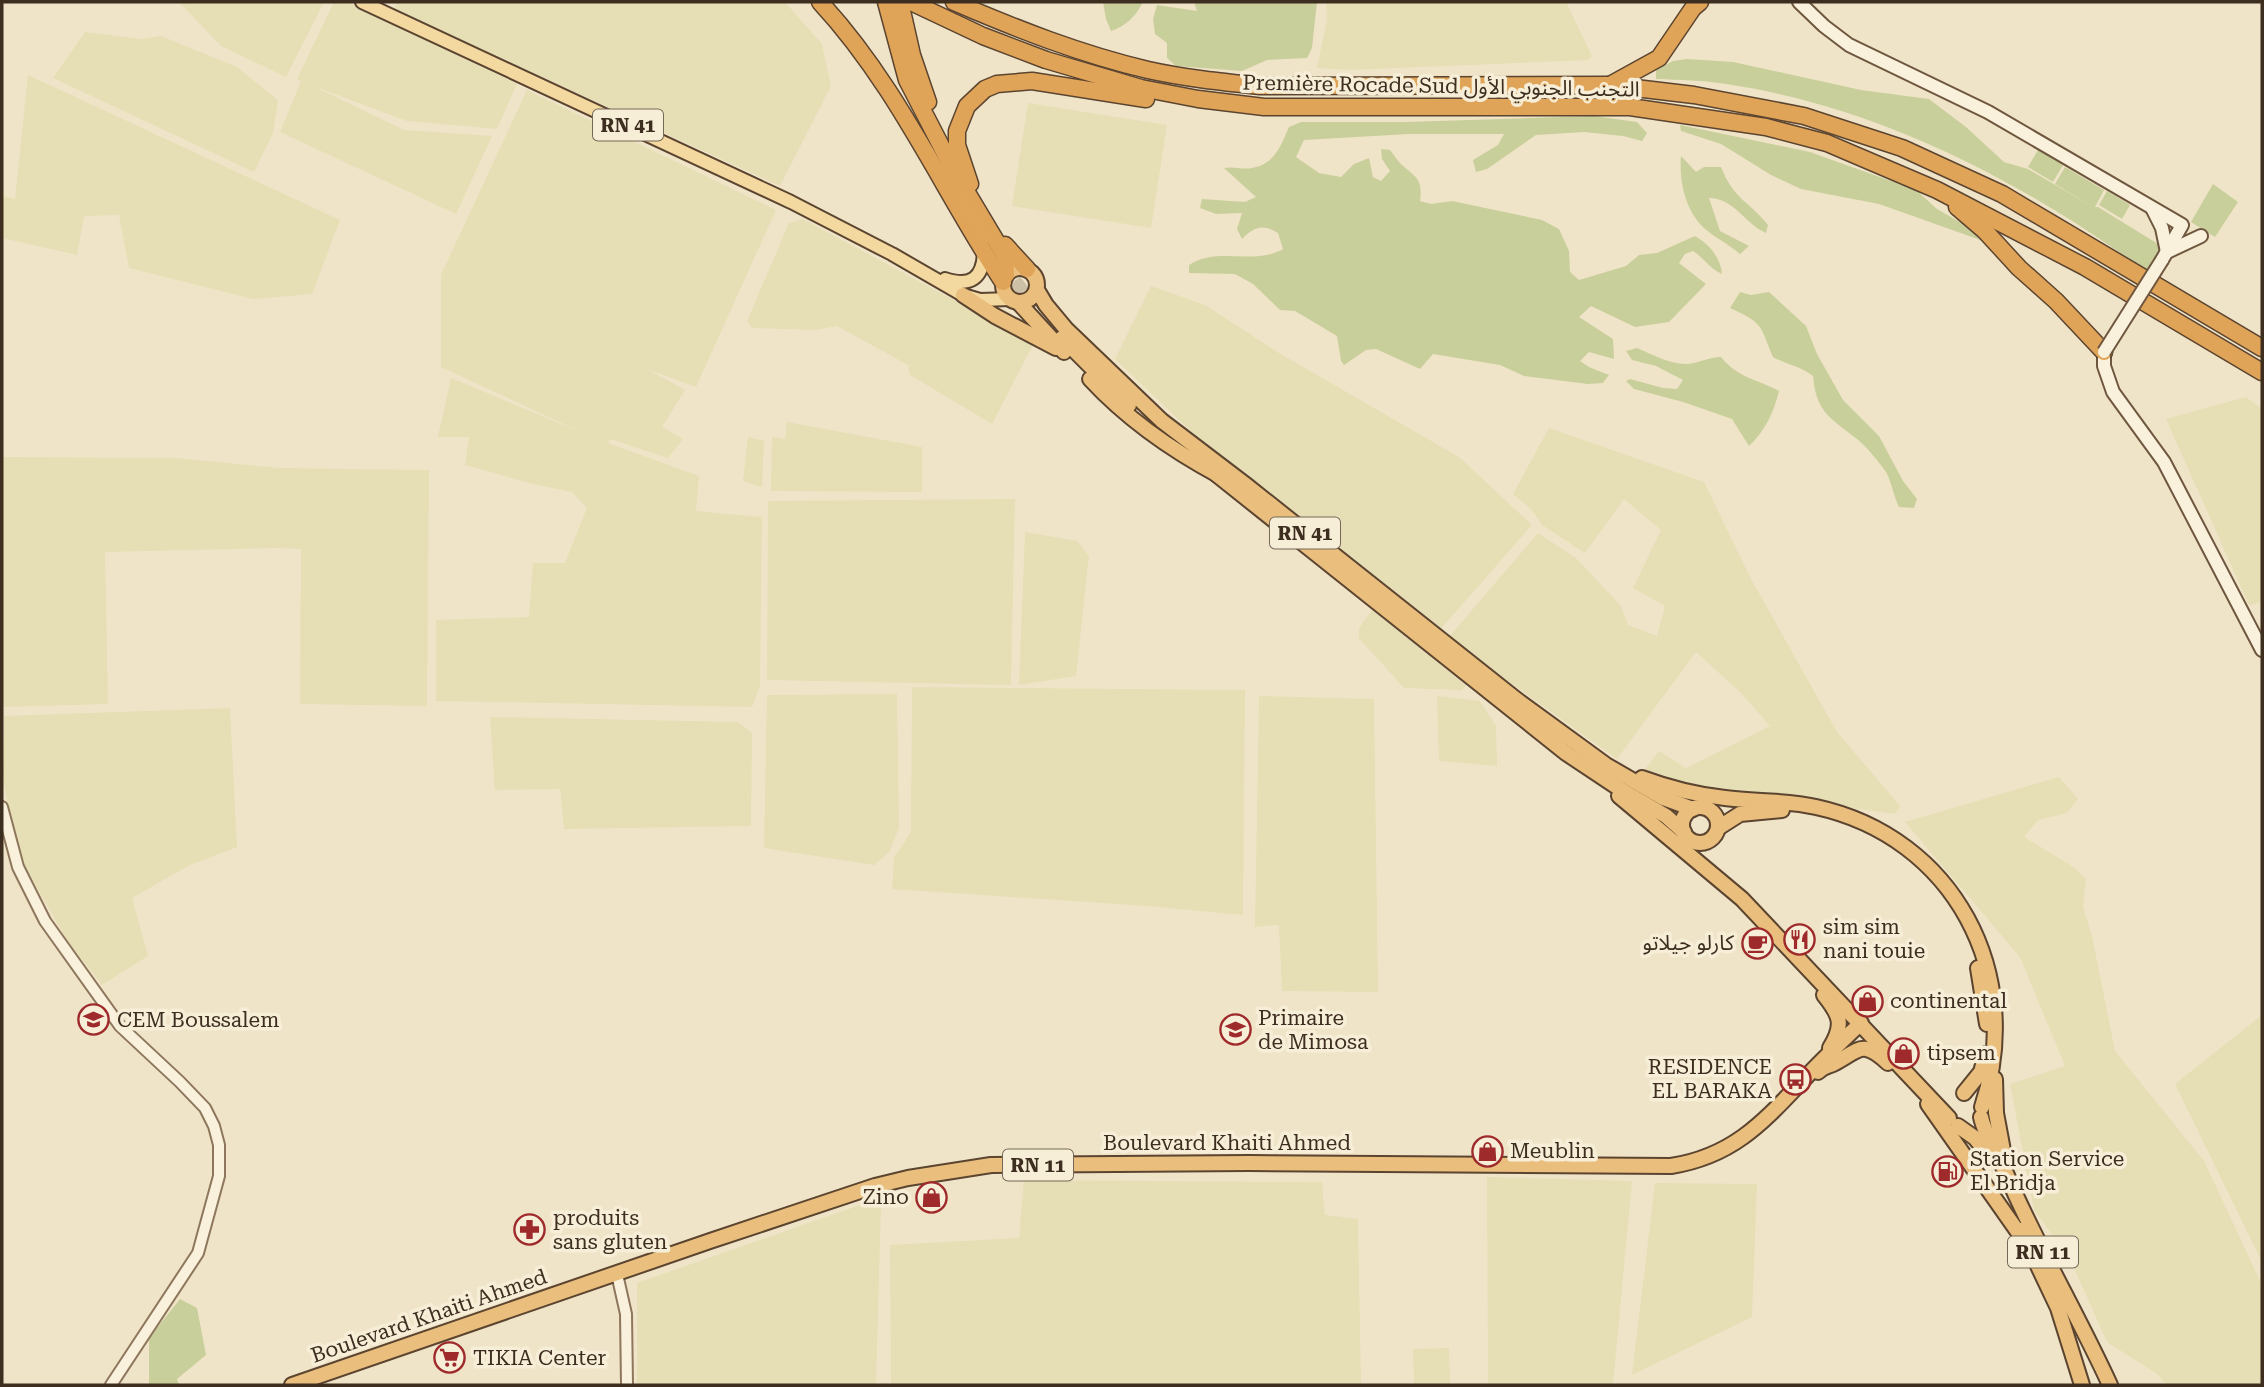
<svg xmlns="http://www.w3.org/2000/svg" width="2264" height="1387" viewBox="0 0 2264 1387" font-family="'Roboto Serif','Noto Sans Arabic',serif">
	<style>
		.farmland { fill: #e6deb5 }
		.green { fill: #c9cf9b }
		.lines { fill: none; stroke-linecap: round; stroke-linejoin: round }
		.trunk-tunnel { stroke: #ccc0a6; stroke-width: 14; stroke-dasharray: 14 7; stroke-linecap: butt }
		.tertiary-casing { stroke: #8d765c; stroke-width: 14 }
		.secondary-casing { stroke: #6f573f; stroke-width: 16 }
		.primary-casing { stroke: #5b4430; stroke-width: 16 }
		.trunk-casing { stroke: #5b4430; stroke-width: 18 }
		.motorway-casing { stroke: #5b4430; stroke-width: 19 }
		.tertiary { stroke: #faf1dc; stroke-width: 10 }
		.secondary { stroke: #faf1dc; stroke-width: 12 }
		.primary { stroke: #f3d9a0; stroke-width: 12 }
		.trunk { stroke: #eabe7c; stroke-width: 14 }
		.motorway { stroke: #e0a458; stroke-width: 16 }
		.secondary-bridge-casing { stroke: #6f573f; stroke-width: 16; stroke-linecap: butt }
		.secondary-bridge { stroke: #faf1dc; stroke-width: 12 }
		.labels { text-anchor: middle; stroke-width: 7; stroke-linejoin: round; paint-order: stroke }
		.shield { fill: #f7eed8; stroke: #756857; stroke-width: 2 }
		.shield-label { font-size: 19px; font-weight: bold; fill: #3d2e20 }
		.street-label { font-size: 21px; fill: #3d2e20; stroke: #f7eed8 }
		.poi-label { font-size: 21px; fill: #3d2e20; stroke: #f7eed8; text-anchor: start }
	</style>
	<rect width="100%" height="100%" fill="#f0e4c8"/>
	<g class="farmland">
		<polygon points="179,2 324,2 286,77 221,46"/>
		<polygon points="334,2 348,2 517,84 497,129 407,121 313,86 404,130 492,136 456,214 280,132 301,81 297,79"/>
		<polygon points="397,2 785,2 822,44 831,86 780,186 394,9"/>
		<polygon points="1326,2 1566,2 1592,56 1589,60 1349,70 1317,68 1327,19"/>
		<polygon points="85,32 141,39 161,36 237,67 278,100 273,133 254,172 53,78"/>
		<polygon points="28,75 340,220 312,294 253,299 129,268 119,215 84,216 77,255 2,238 2,196 15,199"/>
		<polygon points="527,90 776,210 696,387 647,369 685,390 662,427 683,439 668,458 610,439 608,443 699,476 696,511 762,517 760,686 752,707 436,701 436,620 529,617 533,563 565,563 587,508 572,492 533,484 465,465 469,437 438,437 451,378 583,433 441,367 441,275"/>
		<polygon points="1028,103 1167,125 1151,228 1012,206"/>
		<polygon points="803,219 1034,343 992,424 910,375 908,365 837,326 815,330 752,328 747,321 789,223"/>
		<polygon points="1151,286 1205,305 1279,353 1459,457 1532,525 1439,631 1214,453 1115,359"/>
		<polygon points="2246,397 2262,409 2262,602 2249,605 2166,419"/>
		<polygon points="787,422 922,447 922,492 771,491 772,437 785,439"/>
		<polygon points="1549,428 1704,482 1750,577 1837,732 1900,806 1895,814 1729,791 1663,778 1643,772 1659,751 1686,768 1770,726 1741,693 1696,652 1617,759 1448,638 1538,533 1576,558 1621,606 1628,625 1657,636 1665,606 1633,588 1661,530 1624,499 1585,553 1542,525 1532,510 1513,494"/>
		<polygon points="748,437 764,441 762,487 743,481"/>
		<polygon points="2,457 176,458 279,468 429,470 427,706 300,704 301,549 279,548 105,552 108,704 2,707"/>
		<polygon points="1015,499 1011,685 767,680 768,501"/>
		<polygon points="1025,532 1077,541 1089,556 1076,676 1019,685"/>
		<polygon points="1372,610 1466,685 1462,690 1404,688 1359,638 1359,628"/>
		<polygon points="912,687 1245,690 1243,915 1147,906 892,889 894,858 911,832"/>
		<polygon points="897,694 899,828 889,852 874,865 764,848 767,695"/>
		<polygon points="1259,696 1374,699 1378,992 1282,991 1279,925 1255,927"/>
		<polygon points="1437,696 1480,701 1496,726 1497,766 1439,761"/>
		<polygon points="230,708 237,847 190,865 132,898 148,956 102,985 66,939 20,857 10,819 3,778 4,716"/>
		<polygon points="490,717 738,722 752,733 751,826 564,829 560,789 495,790"/>
		<polygon points="2059,777 2078,799 2067,813 2038,820 2024,837 2072,866 2086,879 2083,907 2092,936 2115,1051 2204,1161 2262,1285 2262,1385 2167,1385 2157,1374 2107,1342 2070,1259 2034,1210 2010,1084 2065,1066 2020,957 1905,822"/>
		<polygon points="2262,1015 2262,1262 2175,1084"/>
		<polygon points="1487,1177 1632,1181 1613,1385 1488,1385"/>
		<polygon points="1024,1180 1322,1182 1325,1215 1358,1219 1361,1385 891,1385 890,1245 1019,1238"/>
		<polygon points="1655,1183 1757,1184 1752,1317 1632,1375"/>
		<polygon points="877,1199 881,1206 876,1385 637,1385 637,1283"/>
		<polygon points="1449,1348 1450,1385 1414,1385 1413,1349"/>
	</g>
	<g class="green">
		<path d="M 1103,2 L 1143,2 C 1136,16 1126,26 1111,31 L 1106,19 Z"/>
		<polygon points="1194,2 1317,2 1312,48 1307,58 1267,60 1242,71 1176,66 1167,58 1167,43 1155,34 1153,19 1157,5 1197,11"/>
		<path d="M 1687,59 L 1733,62 L 1861,90 L 1929,99 L 1966,127 L 2004,162 L 2028,169 L 2093,207 L 2055,184 L 2065,167 L 2104,190 L 2095,207 L 2098,207 L 2163,247 L 2147,272 C 2022,181 1879,107 1726,84 C 1703,80 1679,80 1656,79 L 1656,70 L 1673,61 Z"/>
		<path d="M 1594,116 L 1637,122 L 1647,133 L 1642,141 L 1623,136 L 1584,132 L 1536,135 L 1487,169 L 1476,172 L 1473,160 L 1498,145 L 1504,134 L 1409,134 L 1304,140 L 1296,157 L 1319,173 L 1341,177 L 1354,164 L 1369,158 L 1373,177 L 1381,181 L 1390,171 L 1382,159 L 1381,149 L 1390,150 C 1394,155 1397,160 1401,164 C 1416,178 1423,178 1420,201 L 1431,204 L 1452,201 L 1542,220 L 1559,229 L 1569,251 L 1570,272 L 1579,280 L 1626,266 L 1639,255 L 1657,253 L 1695,236 C 1709,244 1721,258 1722,274 C 1709,268 1705,259 1693,251 L 1685,254 L 1679,263 L 1706,284 L 1669,322 L 1635,327 L 1591,306 L 1579,317 L 1613,339 L 1614,359 L 1589,352 L 1580,361 L 1589,367 L 1609,375 L 1603,383 L 1588,384 L 1524,376 L 1500,365 L 1433,354 L 1420,369 L 1376,349 L 1366,350 L 1344,365 L 1341,361 L 1337,336 L 1295,311 L 1280,310 L 1253,284 L 1235,274 L 1189,273 L 1189,265 C 1218,246 1253,266 1283,249 L 1278,233 C 1263,224 1255,226 1242,239 L 1237,229 L 1242,213 L 1216,214 L 1200,208 L 1202,199 L 1245,202 L 1256,197 L 1224,168 C 1234,166 1243,170 1252,168 C 1275,164 1281,145 1289,127 L 1301,122 L 1405,122 Z"/>
		<polygon points="1680,125 1810,152 1916,190 1937,209 1965,225 1986,242 1879,204 1801,189 1771,175 1721,144 1681,131"/>
		<polygon points="2038,150 2063,165 2053,182 2028,167"/>
		<path d="M 1681,156 L 1696,172 L 1704,167 L 1721,167 C 1734,200 1749,201 1768,225 L 1766,233 C 1745,224 1734,198 1709,198 L 1720,231 L 1749,246 L 1740,254 C 1729,244 1715,238 1704,228 C 1685,210 1679,181 1681,156 Z"/>
		<polygon points="2213,184 2238,202 2215,237 2191,222"/>
		<polygon points="2107,191 2130,205 2122,219 2099,205"/>
		<path d="M 1740,292 L 1751,295 L 1769,292 L 1806,326 L 1817,354 L 1843,400 L 1879,436 L 1903,481 L 1917,499 L 1914,508 L 1899,507 C 1894,497 1890,478 1886,472 C 1878,461 1867,447 1857,439 C 1830,418 1816,412 1813,376 C 1800,366 1787,365 1773,357 C 1760,326 1764,323 1730,308 Z"/>
		<path d="M 1637,348 C 1651,354 1672,365 1687,364 C 1699,363 1709,357 1721,357 C 1738,378 1757,379 1779,391 C 1774,412 1765,431 1749,446 L 1732,419 L 1683,402 L 1634,389 L 1626,381 L 1630,379 L 1663,388 L 1677,389 L 1683,380 L 1656,366 L 1632,360 L 1626,351 Z"/>
		<polygon points="180,1299 197,1308 206,1355 177,1379 179,1385 149,1385 149,1338"/>
	</g>
	<g class="lines">
		<polyline class="trunk-tunnel" points="1002,264 1035,308"/>
		<defs>
			<g id="tertiary">
				<polyline points="2,807 18,867 45,921 120,1026 180,1082 205,1108 214,1126 219,1145 219,1176 198,1253 111,1385"/>
				<polyline points="617,1274 626,1314 627,1385"/>
			</g>
			<g id="secondary">
				<polyline points="1799,2 1824,26 1849,45 1988,112 2182,225 2162,260"/>
				<polyline points="2152,208 2162,228 2167,252 2201,236"/>
				<polyline points="2104,352 2104,366 2113,392 2164,462 2262,650"/>
			</g>
			<g id="primary">
				<polyline points="362,2 791,202 892,254 963,295 980,300 1011,299"/>
				<path d="M 945,279 C 970,287 983,279 984,252"/>
			</g>
			<g id="trunk">
				<polyline points="961,196 984,236"/>
				<circle cx="1020" cy="285" r="17"/>
				<polyline points="1037,290 1046,305 1066,329 1162,421 1246,485 1517,700 1606,765 1663,798 1693,809"/>
				<polyline points="963,295 995,316 1056,348"/>
				<polyline points="1018,302 1064,352"/>
				<polyline points="1062,338 1129,405"/>
				<path d="M 1090,379 C 1128,420 1171,450 1220,476"/>
				<polyline points="1216,474 1566,753 1620,789 1666,816 1684,832"/>
				<path d="M 1642,778 C 1669,788 1697,795 1725,798 C 1755,802 1786,800 1816,807 C 1954,837 2026,974 1982,1107"/>
				<polyline points="1619,796 1742,899 1949,1118"/>
				<circle cx="1700" cy="825" r="18"/>
				<polyline points="1718,828 1740,814 1782,810"/>
				<polyline points="1978,968 1987,1024"/>
				<path d="M 1824,995 C 1841,1016 1844,1025 1830,1048"/>
				<path d="M 1818,1072 C 1824,1066 1826,1067 1833,1064 C 1859,1051 1861,1038 1888,1063"/>
				<polyline points="1995,1079 1996,1113 2004,1156"/>
				<polyline points="1964,1093 1981,1072 1986,1054"/>
				<polyline points="1928,1104 2023,1239"/>
				<path d="M 1981,1117 C 1985,1136 1997,1153 2005,1171 C 2036,1244 2077,1313 2110,1385"/>
				<polyline points="1958,1126 1975,1138 1990,1156"/>
				<polyline points="2021,1230 2058,1308 2082,1385"/>
				<path d="M 292,1385 L 710,1241 L 875,1186 L 908,1178 L 991,1165 L 1249,1163 L 1671,1166 C 1735,1156 1765,1120 1807,1076 C 1824,1058 1843,1040 1861,1023"/>
			</g>
			<g id="motorway">
				<path d="M 820,2 C 897,85 942,189 1003,282"/>
				<polyline points="886,2 907,80 953,169 1005,256 1006,275"/>
				<polyline points="900,2 912,55 928,102"/>
				<polyline points="911,2 983,36 1046,60 1141,88 1198,99 1264,107 1630,107 1766,127 1827,143 1937,190 2085,267 2262,372"/>
				<path d="M 954,2 C 1017,29 1080,54 1148,70 C 1184,78 1222,82 1260,86 L 1610,85 L 1694,95 L 1804,116 L 1902,148 L 2002,194 L 2262,348"/>
				<polyline points="1610,85 1659,58 1693,8 1700,2"/>
				<polyline points="970,184 957,145 957,131 967,106 985,89 997,84 1032,81 1146,99"/>
				<polyline points="1957,207 1985,231 2019,268 2056,301 2104,352"/>
				<polyline points="1005,245 1027,269"/>
			</g>
		</defs>
		<use href="#tertiary" class="tertiary-casing"/>
		<use href="#secondary" class="secondary-casing"/>
		<use href="#primary" class="primary-casing"/>
		<use href="#trunk" class="trunk-casing"/>
		<use href="#motorway" class="motorway-casing"/>
		<use href="#tertiary" class="tertiary"/>
		<use href="#secondary" class="secondary"/>
		<use href="#primary" class="primary"/>
		<use href="#trunk" class="trunk"/>
		<use href="#motorway" class="motorway"/>
		<defs>
			<polyline id="secondary-bridge" points="2104,352 2162,260"/>
		</defs>
		<use href="#secondary-bridge" class="secondary-bridge-casing"/>
		<use href="#secondary-bridge" class="secondary-bridge"/>
	</g>
	<defs>
		<symbol id="restaurant-ring" viewBox="-11 -11 22 22"><circle r="9.5" fill="#f7eed8" stroke="#9e2a2b" stroke-width="1.5"/><path d="M-5-6h1v4h1v-4h1v4h1v-4h1v5L-1.5 .5V6h-2V.5L-5-1ZM5-6V6H3V1.5H1.5Q1.5-4 5-6Z" fill="#9e2a2b"/></symbol>
		<symbol id="cafe-ring" viewBox="-11 -11 22 22"><circle r="9.5" fill="#f7eed8" stroke="#9e2a2b" stroke-width="1.5"/><path d="M-5.5-4.5H6V0H3Q3 3.5 0 3.5H-2.5Q-5.5 3.5-5.5 0ZM3-3.2v2h1.7v-2ZM-6 4.5H4V6H-6Z" fill="#9e2a2b"/></symbol>
		<symbol id="shop-ring" viewBox="-11 -11 22 22"><circle r="9.5" fill="#f7eed8" stroke="#9e2a2b" stroke-width="1.5"/><path d="M-5-2.5h2.3a2.7 3.5 0 0 1 5.4 0H5L5.5 6h-11ZM-1.5-2.5h3a1.5 2.3 0 0 0-3 0Z" fill="#9e2a2b"/></symbol>
		<symbol id="school-ring" viewBox="-11 -11 22 22"><circle r="9.5" fill="#f7eed8" stroke="#9e2a2b" stroke-width="1.5"/><path d="M0-5L7-2L0 1L-7-2ZM-4 1L0 2.5L4 1V4Q0 6-4 4Z" fill="#9e2a2b"/></symbol>
		<symbol id="bus-ring" viewBox="-11 -11 22 22"><circle r="9.5" fill="#f7eed8" stroke="#9e2a2b" stroke-width="1.5"/><path d="M-5-6H5V4H4V6H2V4H-2V6H-4V4H-5ZM-3.5-4V0h7V-4ZM-3.5 1.2v1.5H-2V1.2ZM2 1.2v1.5H3.5V1.2Z" fill="#9e2a2b"/></symbol>
		<symbol id="fuel-ring" viewBox="-11 -11 22 22"><circle r="9.5" fill="#f7eed8" stroke="#9e2a2b" stroke-width="1.5"/><path d="M-5.5-6h7V0h2V4h1.3V-2.5L3-4.5l.8-.8L6-3V5H2.5V1h-1V6h-7ZM-4.2-4.7v3.2H.2V-4.7Z" fill="#9e2a2b"/></symbol>
		<symbol id="pharmacy-ring" viewBox="-11 -11 22 22"><circle r="9.5" fill="#f7eed8" stroke="#9e2a2b" stroke-width="1.5"/><path d="M-2-6h4v4h4v4h-4v4h-4v-4h-4v-4h4Z" fill="#9e2a2b"/></symbol>
		<symbol id="supermarket-ring" viewBox="-11 -11 22 22"><circle r="9.5" fill="#f7eed8" stroke="#9e2a2b" stroke-width="1.5"/><path d="M-6-5.5h2.5l.6 2H6L4.5 2H-2.5L-4.4-4H-6ZM-1.5 3.2a1.3 1.3 0 1 0 .1 0ZM3 3.2a1.3 1.3 0 1 0 .1 0Z" fill="#9e2a2b"/></symbol>
	</defs>
	<g fill-rule="evenodd">
		<use href="#restaurant-ring" x="1782" y="922" width="35" height="35"/>
		<use href="#cafe-ring" x="1740" y="926" width="35" height="35"/>
		<use href="#shop-ring" x="1850" y="984" width="35" height="35"/>
		<use href="#school-ring" x="76" y="1002" width="35" height="35"/>
		<use href="#school-ring" x="1218" y="1012" width="35" height="35"/>
		<use href="#shop-ring" x="1886" y="1036" width="35" height="35"/>
		<use href="#bus-ring" x="1778" y="1062" width="35" height="35"/>
		<use href="#shop-ring" x="1470" y="1134" width="35" height="35"/>
		<use href="#fuel-ring" x="1930" y="1154" width="35" height="35"/>
		<use href="#shop-ring" x="914" y="1180" width="35" height="35"/>
		<use href="#pharmacy-ring" x="512" y="1212" width="35" height="35"/>
		<use href="#supermarket-ring" x="432" y="1340" width="35" height="35"/>
	</g>
	<g class="labels">
		<g class="shield">
			<rect x="593" y="109.5" width="70" height="31" rx="5"/>
			<rect x="1270" y="517.5" width="70" height="31" rx="5"/>
			<rect x="1003" y="1149.5" width="70" height="31" rx="5"/>
			<rect x="2008" y="1236.5" width="70" height="31" rx="5"/>
		</g>
		<g class="shield-label">
			<text x="628" y="132">RN 41</text>
			<text x="1305" y="540">RN 41</text>
			<text x="1038" y="1172">RN 11</text>
			<text x="2043" y="1259">RN 11</text>
		</g>
		<g class="street-label">
			<text transform="translate(1441 86) rotate(1)" y="7">Première Rocade Sud التجنب الجنوبي الأول</text>
			<text x="1227" y="1150">Boulevard Khaiti Ahmed</text>
			<text transform="translate(429 1316) rotate(-19)" y="7">Boulevard Khaiti Ahmed</text>
		</g>
		<g class="poi-label">
			<text x="1823" y="934">sim sim<tspan x="1823" dy="24">nani touie</tspan></text>
			<text x="1734" y="950" text-anchor="end">كارلو جيلاتو</text>
			<text x="1890" y="1008">continental</text>
			<text x="1258" y="1025">Primaire<tspan x="1258" dy="24">de Mimosa</tspan></text>
			<text x="117" y="1027">CEM Boussalem</text>
			<text x="1927" y="1060">tipsem</text>
			<text x="1772" y="1074" text-anchor="end">RESIDENCE<tspan x="1772" dy="24">EL BARAKA</tspan></text>
			<text x="1510" y="1158">Meublin</text>
			<text x="1970" y="1166">Station Service<tspan x="1970" dy="24">El Bridja</tspan></text>
			<text x="909" y="1204" text-anchor="end">Zino</text>
			<text x="553" y="1225">produits<tspan x="553" dy="24">sans gluten</tspan></text>
			<text x="473" y="1365">TIKIA Center</text>
		</g>
	</g>
	<rect width="2264" height="1387" fill="none" stroke="#3d2e20" stroke-width="7"/>
</svg>
